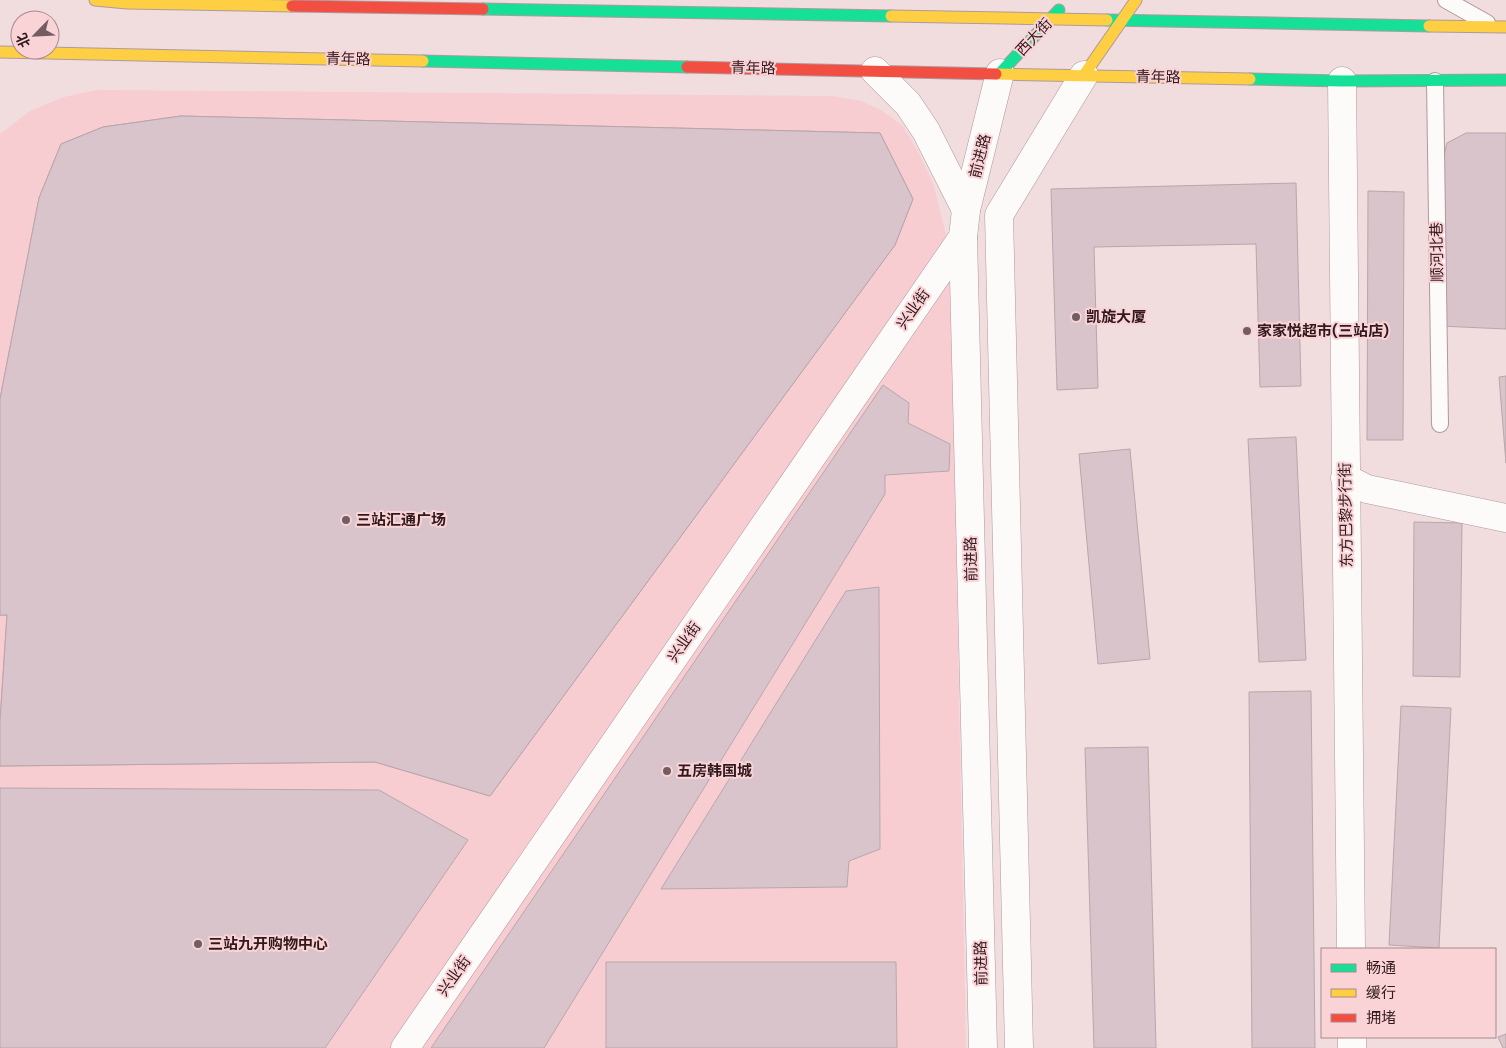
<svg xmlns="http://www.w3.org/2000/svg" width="1506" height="1048" viewBox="0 0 1506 1048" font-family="'DM Sans','Noto Sans SC',sans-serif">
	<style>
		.built { fill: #f7cdd2 }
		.building { fill: #d8c4ca; stroke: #b9a6ab; fill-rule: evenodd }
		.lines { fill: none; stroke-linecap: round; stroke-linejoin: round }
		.lane-casing { stroke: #ae9a9d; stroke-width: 18 }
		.street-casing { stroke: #ae9a9d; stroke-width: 29 }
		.fast-casing { stroke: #ae9a9d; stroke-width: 13 }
		.slow-casing { stroke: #ae9a9d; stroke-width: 13 }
		.jam-casing { stroke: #ae9a9d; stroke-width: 13 }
		.lane { stroke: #fdfafa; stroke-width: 16 }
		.street { stroke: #fdfafa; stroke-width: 28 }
		.fast { stroke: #16e098; stroke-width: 11 }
		.slow { stroke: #ffcf43; stroke-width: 11 }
		.jam { stroke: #f24e42; stroke-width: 11 }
		.poi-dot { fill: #745d60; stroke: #fad3d7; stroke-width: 2 }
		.labels { text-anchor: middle; stroke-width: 4; stroke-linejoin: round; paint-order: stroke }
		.street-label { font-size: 15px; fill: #30191c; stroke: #fad3d7 }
		.poi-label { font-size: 15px; font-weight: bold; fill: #30191c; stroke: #fad3d7; text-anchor: start }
	</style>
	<rect width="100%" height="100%" fill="#f1dcde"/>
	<polygon class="built" points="97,90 832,96 861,101 881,110 903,126 917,150 933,183 946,235 951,303 966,1048 0,1048 0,134 30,111 64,97"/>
	<g class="building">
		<path d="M 181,116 L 880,133 L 913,199 L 895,245 L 490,796 L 375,762 L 0,766 L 0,721 L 7,615 L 0,615 L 0,399 L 39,198 L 61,144 L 103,127 ZM 359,230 L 537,237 L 410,332 L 357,356 ZM 533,291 L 474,394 L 448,425 L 370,426 L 367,409 L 444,364 Z"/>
		<polygon points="181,116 880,133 913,199 895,245 490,796 375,762 0,766 0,721 7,615 0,615 0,399 39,198 61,144 103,127"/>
		<polygon points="1466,133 1506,133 1506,329 1440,326 1442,163 1447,143"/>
		<polygon points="1296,183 1301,386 1260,387 1256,244 1094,247 1098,388 1057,390 1051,189"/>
		<polygon points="1368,191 1404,192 1403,440 1367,440"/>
		<polygon points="1506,376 1506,463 1499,377"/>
		<polygon points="883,385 909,403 908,423 950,444 949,471 885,475 885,494 544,1048 431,1048"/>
		<polygon points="1296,437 1306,660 1259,662 1248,439"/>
		<polygon points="1130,449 1150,659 1098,664 1079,454"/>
		<polygon points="1414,522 1462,523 1460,677 1413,676"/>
		<polygon points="879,587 880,849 849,861 847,887 661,889 846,591"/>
		<polygon points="1311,691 1315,1048 1252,1048 1249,692"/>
		<polygon points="1401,706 1451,708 1439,948 1389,945"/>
		<polygon points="1148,747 1156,1048 1094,1048 1085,748"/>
		<polygon points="0,788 379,790 468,840 325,1048 0,1048"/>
		<polygon points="606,962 896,962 897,1048 606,1048"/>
		<polygon points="1506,1034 1506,1048 1503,1048 1498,1037"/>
	</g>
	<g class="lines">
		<defs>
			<g id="lane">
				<polyline points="1446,0 1487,23"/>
				<polyline points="1435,81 1440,424"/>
			</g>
			<g id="street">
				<polyline points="875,71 908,104 926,131 966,210"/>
				<polyline points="1342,81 1351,949"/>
				<polyline points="1345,478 1367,489 1506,518"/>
				<polyline points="1352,1037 1352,1048"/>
				<polyline points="405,1048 963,237"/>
				<polyline points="983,1048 963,237 966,210 1000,73"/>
				<polyline points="1019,1048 999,215 1084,75"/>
			</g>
			<g id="fast">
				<polyline points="483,9 891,16"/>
				<polyline points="1107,20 1429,26"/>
				<polyline points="423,61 687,67"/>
				<polyline points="1000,73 1059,10"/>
				<polyline points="1250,79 1342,81 1506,80"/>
			</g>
			<g id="slow">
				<polyline points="95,0 127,3 292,6"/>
				<polyline points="891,16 1107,20"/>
				<polyline points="1429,26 1506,27"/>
				<polyline points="0,52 423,61"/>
				<polyline points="996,74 1250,79"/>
				<polyline points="1084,75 1136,0"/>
			</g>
			<g id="jam">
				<polyline points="292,6 483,9"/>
				<polyline points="687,67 996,74"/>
			</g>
		</defs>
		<use href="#lane" class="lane-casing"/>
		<use href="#street" class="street-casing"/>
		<use href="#fast" class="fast-casing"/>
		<use href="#slow" class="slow-casing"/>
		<use href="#jam" class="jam-casing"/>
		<use href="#lane" class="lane"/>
		<use href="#street" class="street"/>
		<use href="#fast" class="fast"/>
		<use href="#slow" class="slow"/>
		<use href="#jam" class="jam"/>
	</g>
	<g class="poi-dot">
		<circle cx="1076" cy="317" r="5"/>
		<circle cx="1247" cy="331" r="5"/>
		<circle cx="346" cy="520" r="5"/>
		<circle cx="667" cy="771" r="5"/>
		<circle cx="198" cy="944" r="5"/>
	</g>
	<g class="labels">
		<g class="street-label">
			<text transform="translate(1034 37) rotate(-47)" y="5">西大街</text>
			<text transform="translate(348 59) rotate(1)" y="5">青年路</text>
			<text transform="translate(753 68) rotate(1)" y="5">青年路</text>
			<text transform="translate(1158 77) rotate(1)" y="5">青年路</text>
			<text transform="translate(980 156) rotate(-76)" y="5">前进路</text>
			<text transform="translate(1437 252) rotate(-91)" y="5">顺河北巷</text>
			<text transform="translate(913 309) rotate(-55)" y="5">兴业街</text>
			<text transform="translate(1346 515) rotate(-91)" y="5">东方巴黎步行街</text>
			<text transform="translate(971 559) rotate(-91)" y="5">前进路</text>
			<text transform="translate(684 642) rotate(-55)" y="5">兴业街</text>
			<text transform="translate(981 963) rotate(-91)" y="5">前进路</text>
			<text transform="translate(454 976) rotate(-55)" y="5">兴业街</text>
		</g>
		<g class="poi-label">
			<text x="1086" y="322">凯旋大厦</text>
			<text x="1257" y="336">家家悦超市(三站店)</text>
			<text x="356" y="525">三站汇通广场</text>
			<text x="677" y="776">五房韩国城</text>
			<text x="208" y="949">三站九开购物中心</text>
		</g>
	</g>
	<rect x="1321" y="948" width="175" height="90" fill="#fad3d7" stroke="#a9898c"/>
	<rect x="1331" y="964" width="25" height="8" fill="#16e098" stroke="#a9898c"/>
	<text x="1366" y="973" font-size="15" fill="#30191c">畅通</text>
	<rect x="1331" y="989" width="25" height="8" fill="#ffcf43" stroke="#a9898c"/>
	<text x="1366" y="998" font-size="15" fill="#30191c">缓行</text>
	<rect x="1331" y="1014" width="25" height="8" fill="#f24e42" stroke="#a9898c"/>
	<text x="1366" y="1023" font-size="15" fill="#30191c">拥堵</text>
	<g transform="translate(35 35) rotate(246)"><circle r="24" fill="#fad3d7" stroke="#a9898c"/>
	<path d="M0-4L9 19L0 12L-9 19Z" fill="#745d60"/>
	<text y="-8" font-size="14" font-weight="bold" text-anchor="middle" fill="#30191c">北</text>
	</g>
</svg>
